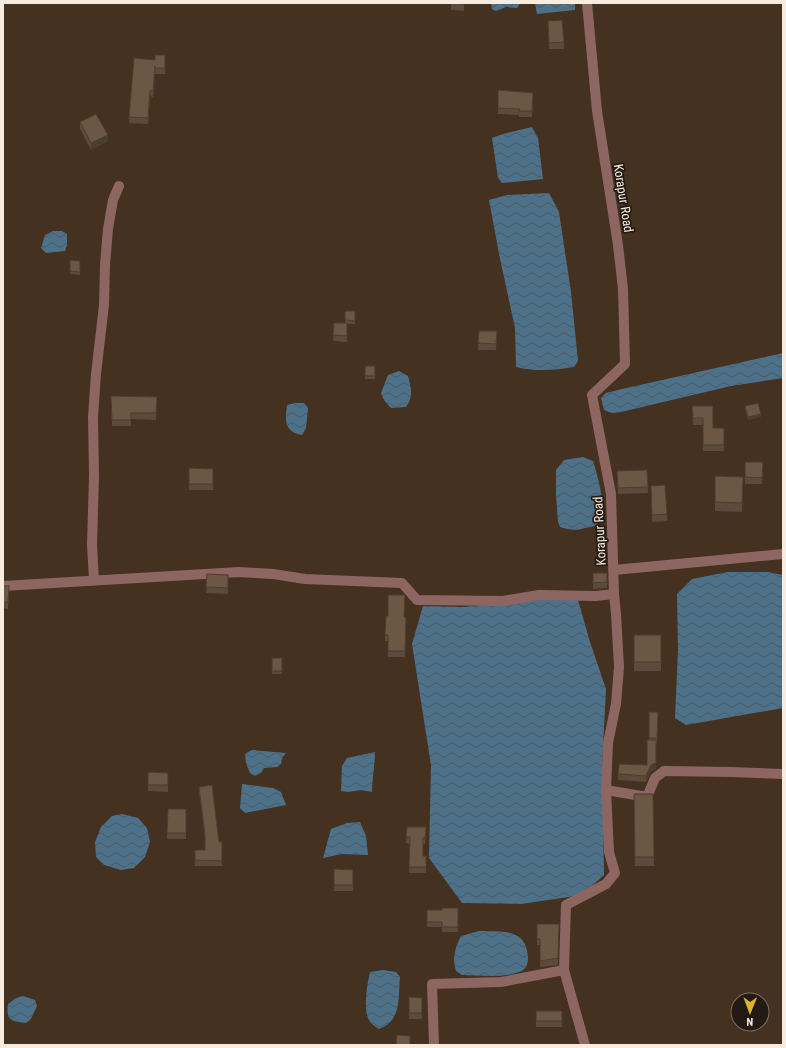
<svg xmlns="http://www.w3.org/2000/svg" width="786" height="1048" viewBox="0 0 786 1048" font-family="'Roboto Condensed',sans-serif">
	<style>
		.water { fill: url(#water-waves) }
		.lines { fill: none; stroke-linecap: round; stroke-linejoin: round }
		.street { stroke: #8d6561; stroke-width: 10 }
		.wall { fill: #5c4b3a }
		.shaded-wall { fill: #4b3d30 }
		.building { fill: #6b5744; stroke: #4b3d30 }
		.labels { text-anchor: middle; stroke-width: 3.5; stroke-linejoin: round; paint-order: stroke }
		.street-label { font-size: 13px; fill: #f8ece1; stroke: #231b13 }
	</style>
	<defs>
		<pattern id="water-waves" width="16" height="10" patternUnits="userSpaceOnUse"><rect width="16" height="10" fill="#4e718a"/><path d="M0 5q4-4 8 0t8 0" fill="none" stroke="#4c5a64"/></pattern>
	</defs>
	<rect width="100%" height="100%" fill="#44311f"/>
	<g class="water">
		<polygon points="491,3 520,3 520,4 517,8 506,7 496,11 492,9"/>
		<polygon points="535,3 575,3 575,10 537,14"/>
		<polygon points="532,127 538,138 543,179 502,183 498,178 492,138 503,134"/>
		<path d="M 549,193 L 559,212 L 571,292 L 578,361 L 574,367 C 554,370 536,372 516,367 L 515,328 L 499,254 L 489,200 L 507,195 Z"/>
		<polygon points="53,231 62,231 67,234 67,245 65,251 46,253 41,248 45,235"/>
		<polygon points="783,353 783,378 731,386 621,412 612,413 604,410 601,398 606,393 622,389"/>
		<path d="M 399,371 L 408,376 C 411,388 414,396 406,407 L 391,408 L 384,400 L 381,393 L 388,375 Z"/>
		<path d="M 295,403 L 304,403 L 308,408 L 306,428 L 302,435 C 284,432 285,420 287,405 Z"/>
		<path d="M 583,457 L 593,461 C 597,474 608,510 599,522 C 596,527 590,527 585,528 C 577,531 569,530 560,527 L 558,522 L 556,495 L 556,470 L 564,460 Z"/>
		<polygon points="728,572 768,572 783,575 783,708 686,725 675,718 678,650 677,594 692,579"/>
		<polygon points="540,599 578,600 590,642 606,689 602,767 604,875 582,895 521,904 462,903 429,858 431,765 412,644 423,606 464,607"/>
		<polygon points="252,750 286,753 282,758 281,764 277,767 264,768 261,773 255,776 250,773 246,763 245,754"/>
		<path d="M 375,752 C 375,765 372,778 372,792 L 361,790 L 348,792 L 341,791 L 342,766 L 347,758 Z"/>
		<polygon points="242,784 273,788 281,792 286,805 245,813 240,808"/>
		<polygon points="122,814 138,818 147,828 150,842 145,857 134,868 121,870 104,865 96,857 95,842 101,827 112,816"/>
		<polygon points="360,822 366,836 368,855 342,854 323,858 331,829 347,823"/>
		<path d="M 479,931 C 501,932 526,927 528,957 C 528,962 527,968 523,970 C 507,979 479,975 462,975 L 456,971 C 452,958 455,948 461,936 Z"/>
		<path d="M 383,970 L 396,972 L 400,977 C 398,999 402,1020 379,1029 C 376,1027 371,1024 369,1020 C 363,1009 367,985 370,972 Z"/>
		<path d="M 23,996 L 35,1000 L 37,1006 L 31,1019 L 26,1023 C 11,1021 6,1021 8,1004 L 16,998 Z"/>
	</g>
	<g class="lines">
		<g class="street">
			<polyline points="614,570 783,554"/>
			<polyline points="94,580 92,545 94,475 93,417 96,374 104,305 105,265 108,229 113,200 119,186"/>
			<polyline points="3,586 239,572 273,574 305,579 402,583 417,600 503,601 539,595 596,596 614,594"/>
			<polyline points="606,790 647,797 655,778 664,771 732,772 783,774"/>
			<polyline points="434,1045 432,984 501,982 564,970"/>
			<polyline points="585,1045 564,970 566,905 606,884 615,873 609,852 606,790 608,743 616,704 619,667 616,614 614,594 611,494 592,395 625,364 623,289 618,245 597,111 587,3"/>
		</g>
	</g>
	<g class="wall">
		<polygon points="451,3 464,3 464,11 451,10"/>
		<polygon points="548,21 564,42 564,49 549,49"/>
		<polygon points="165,55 165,74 155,74 155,73 153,97 150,96 148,124 129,123 129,117 155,60"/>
		<polygon points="498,90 533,93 532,117 519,117 519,115 498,114"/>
		<polygon points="80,122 108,141 91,150 80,129"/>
		<polygon points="70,260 80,261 80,275 70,274"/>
		<polygon points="345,311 355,311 355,324 347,324 347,342 333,341 334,323 345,323"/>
		<polygon points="479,331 497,331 496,350 478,350"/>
		<rect x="365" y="366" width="10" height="13"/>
		<polygon points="111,396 157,397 156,420 131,419 131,426 112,426"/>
		<polygon points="692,406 713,428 724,428 724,451 703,451 703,425 693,425"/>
		<polygon points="745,406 761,417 748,420 745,409"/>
		<polygon points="745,462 763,462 762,484 745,484"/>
		<polygon points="189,468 213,469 213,490 189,490"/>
		<polygon points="647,470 648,493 618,494 617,471"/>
		<polygon points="715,476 743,477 742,512 715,511"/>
		<polygon points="651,486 667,514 667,521 652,522"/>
		<polygon points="593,573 607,573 607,588 593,589"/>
		<polygon points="207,574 228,575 228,594 206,593"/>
		<polygon points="3,586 9,586 8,609 3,608"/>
		<polygon points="404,617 406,617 405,657 388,657 388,641 385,641 385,635"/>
		<rect x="634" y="635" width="27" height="36"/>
		<rect x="272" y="658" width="10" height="16"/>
		<polygon points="649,712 658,712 657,744 656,744 656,769 651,771 646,782 618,780 619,764 647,765 649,740"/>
		<polygon points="148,772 168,773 168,792 148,791"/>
		<polygon points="199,787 219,842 222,842 222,866 195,866 195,850 205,850 205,839 199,793"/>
		<polygon points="634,794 653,794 654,866 635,866"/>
		<polygon points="168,809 186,809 186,839 167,839"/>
		<polygon points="407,827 426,827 425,844 423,844 423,856 426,856 426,873 409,873 410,844 406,843"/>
		<polygon points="334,869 353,870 353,891 334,891"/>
		<polygon points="458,908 458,932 442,932 442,927 427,927 427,922 442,910"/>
		<polygon points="537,924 559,924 558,965 540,967 540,945 537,945"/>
		<polygon points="409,997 422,998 422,1019 409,1019"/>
		<rect x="536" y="1011" width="26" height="16"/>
	</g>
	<g class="shaded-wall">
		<polygon points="108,135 108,141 91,150 91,143"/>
		<polygon points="761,414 761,417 748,420 748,417"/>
		<polygon points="656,763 656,769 651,771 646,782 646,776 651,765"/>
	</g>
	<g class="building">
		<polygon points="451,3 464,3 464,4"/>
		<polygon points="562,20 564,42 549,43 548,21"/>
		<polygon points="155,55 165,55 165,68 155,68 155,66 153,91 150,90 148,118 129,117 134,58 155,60"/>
		<polygon points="498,90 533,93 532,111 519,111 520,109 498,108"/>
		<polygon points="96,114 108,135 91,143 80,122"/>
		<polygon points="70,260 80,261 80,272 70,271"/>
		<polygon points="345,311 355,311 355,321 345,320"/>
		<polygon points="334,323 347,323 347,336 333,335"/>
		<polygon points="479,331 497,331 496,344 478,343"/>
		<rect x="365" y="366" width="10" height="10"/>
		<polygon points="111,396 157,397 156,413 131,413 131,420 112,420"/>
		<polygon points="758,403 761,414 748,417 745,406"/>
		<polygon points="692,406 713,406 713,428 724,428 724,445 703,445 703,418 693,418"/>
		<polygon points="745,462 763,462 762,478 745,477"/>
		<polygon points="189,468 213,469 213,484 189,484"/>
		<polygon points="647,470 648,487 618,488 617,471"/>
		<polygon points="715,476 743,477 742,503 715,502"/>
		<polygon points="665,485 667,514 652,515 651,486"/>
		<polygon points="593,573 607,573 607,582 593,583"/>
		<polygon points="207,574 228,575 228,588 206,587"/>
		<polygon points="3,586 9,586 8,602 3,602"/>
		<polygon points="388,595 405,595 404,617 406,617 405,651 388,651 388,635 385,635 386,616 388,616"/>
		<rect x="634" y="635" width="27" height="27"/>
		<rect x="272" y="658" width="10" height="13"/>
		<polygon points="649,712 658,712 657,738 649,738"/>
		<polygon points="647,740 656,740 656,763 651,765 646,776 618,774 619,764 647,765"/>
		<polygon points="148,772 168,773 168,785 148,785"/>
		<polygon points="212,785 219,842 222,842 222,861 195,860 195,850 205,850 205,834 199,787"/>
		<polygon points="634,794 653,794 654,857 635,857"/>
		<polygon points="168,809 186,809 186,833 167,833"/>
		<polygon points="407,827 426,827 425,838 423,838 423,856 426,856 426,867 409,867 410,837 406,837"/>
		<polygon points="334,869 353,870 353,885 334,885"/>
		<polygon points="442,908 458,908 458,927 442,927 442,922 427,922 427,910 442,910"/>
		<polygon points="537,924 559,924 558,958 540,961 540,939 537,939"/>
		<polygon points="409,997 422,998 422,1013 409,1013"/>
		<rect x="536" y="1011" width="26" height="10"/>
		<polygon points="397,1035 410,1036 410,1045 396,1045"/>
	</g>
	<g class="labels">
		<g class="street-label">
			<text transform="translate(624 198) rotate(81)" y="5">Korapur Road</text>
			<text transform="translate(599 531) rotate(-93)" y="5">Korapur Road</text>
		</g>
	</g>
	<rect width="786" height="1048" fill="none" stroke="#f8ece1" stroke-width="8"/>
	<g transform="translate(750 1012) rotate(181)"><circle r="19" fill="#231b13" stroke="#786f65"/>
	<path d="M0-3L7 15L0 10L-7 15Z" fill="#dcb233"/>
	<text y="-6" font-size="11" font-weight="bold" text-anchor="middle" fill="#f8ece1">N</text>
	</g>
</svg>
